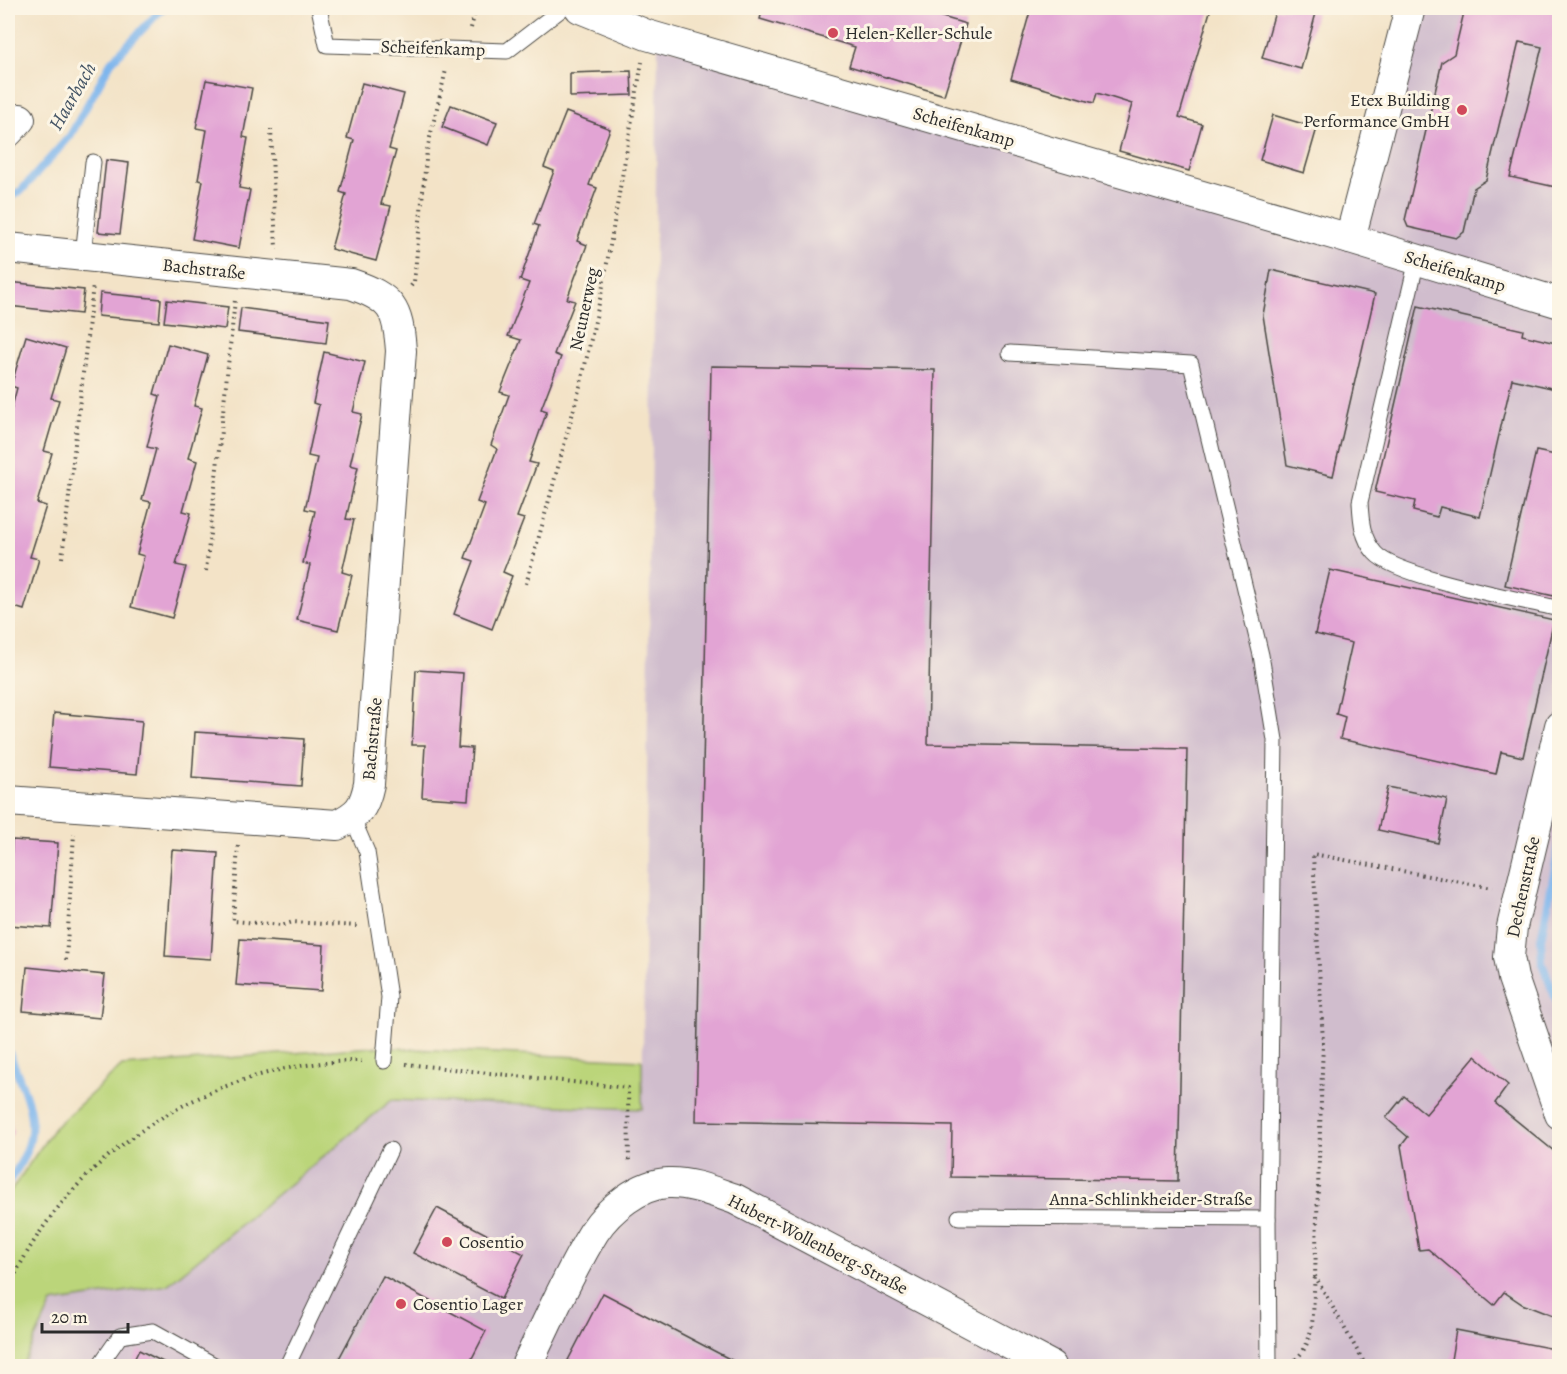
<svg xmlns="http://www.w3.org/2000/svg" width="1567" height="1374" viewBox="0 0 1567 1374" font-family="Alegreya,serif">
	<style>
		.industrial { fill: #d0bdcd }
		.green { fill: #bbd57a; stroke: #738052; stroke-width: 1.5 }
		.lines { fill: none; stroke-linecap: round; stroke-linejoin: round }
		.stream { stroke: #7db5ed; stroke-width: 8 }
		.building { fill: #e2a4d4 }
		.service-casing { stroke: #494742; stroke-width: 17 }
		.minor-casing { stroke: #494742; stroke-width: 32 }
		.path { stroke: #494742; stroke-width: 4; stroke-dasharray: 1.5 4.5; stroke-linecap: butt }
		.service { stroke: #fff; stroke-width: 15 }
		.minor { stroke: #fff; stroke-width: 30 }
		.poi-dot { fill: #d1495b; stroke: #fcf5e5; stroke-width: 2 }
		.labels { text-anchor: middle; stroke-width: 6; stroke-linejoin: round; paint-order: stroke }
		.poi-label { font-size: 18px; fill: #2b2b2b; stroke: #fcf5e5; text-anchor: start }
		.street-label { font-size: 18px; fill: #2b2b2b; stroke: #fcf5e5 }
		.water-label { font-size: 20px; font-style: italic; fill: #445465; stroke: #fcf5e5 }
	</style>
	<rect width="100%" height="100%" fill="#fcf5e5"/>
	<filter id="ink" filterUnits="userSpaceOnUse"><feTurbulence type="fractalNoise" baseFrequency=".0167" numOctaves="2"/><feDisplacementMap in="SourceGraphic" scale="12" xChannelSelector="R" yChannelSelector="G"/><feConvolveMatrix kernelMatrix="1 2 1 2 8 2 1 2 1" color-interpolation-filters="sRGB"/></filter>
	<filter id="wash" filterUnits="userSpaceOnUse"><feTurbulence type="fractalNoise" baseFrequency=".008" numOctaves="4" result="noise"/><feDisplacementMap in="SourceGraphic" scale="24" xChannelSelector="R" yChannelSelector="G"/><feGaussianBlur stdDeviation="1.35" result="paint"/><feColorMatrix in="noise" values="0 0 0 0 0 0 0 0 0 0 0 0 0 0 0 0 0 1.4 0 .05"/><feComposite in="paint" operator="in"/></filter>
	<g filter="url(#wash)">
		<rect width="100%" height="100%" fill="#f3e3c7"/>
		<polygon class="industrial" points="1415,8 1559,8 1559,1366 22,1366 52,1303 167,1285 392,1100 642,1109 658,44 1351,245"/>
		<polygon class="green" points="372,1047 642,1060 642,1109 392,1100 167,1285 52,1303 22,1366 8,1366 8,1195 54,1128 122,1066"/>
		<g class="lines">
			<g class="stream">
				<polyline points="8,198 21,191 70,136 111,62 163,8"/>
				<polyline points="1560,843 1541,939 1542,963 1560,1010"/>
				<path d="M 8,1050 C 29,1105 48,1130 8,1182"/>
			</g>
		</g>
		<g id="blocks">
			<g class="building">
				<polygon points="763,8 912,8 966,24 944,95 849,66 855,47 760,19"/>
				<polygon points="1031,8 1211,8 1179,117 1202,124 1189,171 1119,151 1132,104 1097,93 1094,103 1011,79"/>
				<polygon points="1276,8 1306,8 1305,10 1316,13 1301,69 1262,58"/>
				<polygon points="1465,8 1560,8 1560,188 1510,177 1542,47 1519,42 1486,180 1474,188 1464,232 1456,238 1408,227 1405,220 1442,62 1454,54"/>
				<polygon points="631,71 632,95 570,97 570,73"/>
				<polygon points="206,80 252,88 243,137 248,138 239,188 250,190 239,248 192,239 203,181 198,180 207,130 196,128"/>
				<polygon points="362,83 404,94 389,149 396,151 381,204 391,206 376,261 331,249 346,194 340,192 354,140 347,138"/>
				<polygon points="451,105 497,122 488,145 442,127"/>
				<polygon points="566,112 610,129 589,185 597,188 577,241 587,245 567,299 575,301 554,354 561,357 541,409 547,411 529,462 537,464 517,517 524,519 503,572 512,576 492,629 454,614 474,561 465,558 485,505 477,502 497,449 491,445 509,395 500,392 521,340 508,336 529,283 520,280 539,226 534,224 554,171 544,167"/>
				<polygon points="1273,115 1317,128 1304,173 1260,160"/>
				<polygon points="106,160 129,163 120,234 98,232"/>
				<polygon points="1271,270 1375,294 1333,476 1287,465 1263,315"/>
				<polygon points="8,282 84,290 81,314 8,306"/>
				<polygon points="100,293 161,299 159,322 98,316"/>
				<polygon points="167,300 228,307 225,329 164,322"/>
				<polygon points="1418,306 1523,330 1522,335 1560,344 1560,390 1512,379 1480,517 1440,507 1437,517 1413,511 1415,501 1375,492"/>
				<polygon points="241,308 329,320 326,343 238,332"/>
				<polygon points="26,336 66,348 51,398 59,400 44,451 52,453 37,503 46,506 30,557 39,559 24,610 8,605 8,456 12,441 8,440 8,422 17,388 11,386"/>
				<polygon points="168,344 208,355 194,406 202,408 188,458 197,461 183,511 191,513 176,565 186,567 172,618 131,607 144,556 137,554 151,502 142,500 156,449 147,447 160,396 154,394"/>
				<polygon points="324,352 365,362 353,412 362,414 350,465 358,467 346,519 354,520 342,572 352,575 338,630 297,620 310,565 303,563 315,511 305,509 317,458 308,456 319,405 313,403"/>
				<polygon points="711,366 935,370 928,744 1187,749 1178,1181 951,1177 952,1126 696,1121"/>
				<polygon points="1559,410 1560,410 1560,425 1555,424"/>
				<polygon points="1560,440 1560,574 1554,596 1505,585 1536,451 1555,455"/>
				<polygon points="1330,570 1554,620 1523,757 1501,752 1496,774 1340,739 1345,717 1336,714 1352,643 1315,634"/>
				<polygon points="416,670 463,673 458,747 472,748 468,800 422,797 425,745 412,745"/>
				<polygon points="54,713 142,721 137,774 49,767"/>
				<polygon points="195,732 304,739 301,786 192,778"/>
				<polygon points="1388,787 1447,799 1438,843 1378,830"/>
				<polygon points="12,840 58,843 51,928 8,925"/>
				<polygon points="172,850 218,853 211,959 165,956"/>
				<polygon points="240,939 324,945 321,991 236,985"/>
				<polygon points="27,967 105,975 100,1018 23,1011"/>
				<polygon points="1475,1056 1508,1085 1495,1103 1560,1156 1560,1319 1522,1304 1504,1292 1494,1305 1428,1249 1419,1250 1401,1146 1408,1137 1386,1118 1404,1096 1426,1114"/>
				<polygon points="8,1107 13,1133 8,1139"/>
				<polygon points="437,1208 524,1254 501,1299 413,1253"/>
				<polygon points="383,1276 486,1331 468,1366 335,1366"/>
				<polygon points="603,1293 743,1366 565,1366"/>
				<polygon points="1456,1330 1560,1350 1560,1366 1450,1366"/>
				<polygon points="139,1350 171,1366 131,1366"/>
			</g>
		</g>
	</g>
	<g filter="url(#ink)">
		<use href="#blocks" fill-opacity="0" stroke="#494742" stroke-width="1.5"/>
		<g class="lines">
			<defs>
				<g id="service">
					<polyline points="319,8 327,45 507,51 563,8"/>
					<polyline points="83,256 93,162"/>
					<path d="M 1417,260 L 1360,502 C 1361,521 1362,538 1375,553 C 1396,577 1523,600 1560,609"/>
					<polyline points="1010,353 1191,364 1261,655 1275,740 1268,1219"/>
					<polyline points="352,817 367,852 389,997 384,1061"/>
					<polyline points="959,1217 1268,1219 1269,1366"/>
					<polyline points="99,1366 120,1336 153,1331 216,1366"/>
					<polyline points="287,1366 390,1150"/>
				</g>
				<g id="minor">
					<polyline points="580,8 647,35 1350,239 1560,303"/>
					<polyline points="8,132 20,119"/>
					<polyline points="1350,239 1410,8"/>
					<path d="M 8,248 L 351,284 C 392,298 398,308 401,351 L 369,784 C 364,808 359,814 337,825 L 8,801"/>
					<polyline points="1560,726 1512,927 1509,957 1513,978 1560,1114"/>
					<path d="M 526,1366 C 548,1322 568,1274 594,1232 C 609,1209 640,1184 668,1183 C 691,1182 714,1192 735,1199 L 1051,1366"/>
				</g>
			</defs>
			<use href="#service" class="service-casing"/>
			<use href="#minor" class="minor-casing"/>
			<g class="path">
				<polyline points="471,28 476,8"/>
				<polyline points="271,129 276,249"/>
				<polyline points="411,286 414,282 427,150 446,70"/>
				<polyline points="62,558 93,285"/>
				<polyline points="206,571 235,300"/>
				<polyline points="526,584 581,383 603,286 642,62"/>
				<polyline points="238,846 233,921 283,925 293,922 357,926"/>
				<polyline points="66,960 74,834"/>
				<polyline points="406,1064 628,1088 629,1164"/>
				<path d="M 8,1290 C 67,1154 213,1060 362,1061"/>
				<path d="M 1291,1363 C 1318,1345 1312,1305 1315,1276"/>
				<polyline points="1366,1366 1315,1276 1323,1042 1313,854 1492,888"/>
			</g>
			<use href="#service" class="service"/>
			<use href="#minor" class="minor"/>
		</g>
	</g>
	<g class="poi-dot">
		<circle cx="833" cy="33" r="6"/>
		<circle cx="1462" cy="110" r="6"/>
		<circle cx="447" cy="1242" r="6"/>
		<circle cx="401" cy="1304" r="6"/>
	</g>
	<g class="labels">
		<g class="poi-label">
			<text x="845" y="39">Helen-Keller-Schule</text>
			<text x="1450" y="106" text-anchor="end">Etex Building<tspan x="1450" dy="21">Performance GmbH</tspan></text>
			<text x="459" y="1248">Cosentio</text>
			<text x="413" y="1310">Cosentio Lager</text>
		</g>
		<g class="street-label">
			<text transform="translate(433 48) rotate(2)" y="6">Scheifenkamp</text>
			<text transform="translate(964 127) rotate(16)" y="6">Scheifenkamp</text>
			<text transform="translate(204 269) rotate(6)" y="6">Bachstraße</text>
			<text transform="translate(1455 271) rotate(17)" y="6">Scheifenkamp</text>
			<text transform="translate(584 309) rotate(-78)" y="6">Neunerweg</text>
			<text transform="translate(372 739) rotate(-85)" y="6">Bachstraße</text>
			<text transform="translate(1523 887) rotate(-78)" y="6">Dechenstraße</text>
			<text x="1151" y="1205">Anna-Schlinkheider-Straße</text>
			<text transform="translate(818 1244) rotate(27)" y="6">Hubert-Wollenberg-Straße</text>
		</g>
		<g class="water-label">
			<text transform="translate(72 96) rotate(-60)" y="7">Haarbach</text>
		</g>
	</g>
	<rect width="1567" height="1374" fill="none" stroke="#fcf5e5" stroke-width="30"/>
	<path d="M42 1323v9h86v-9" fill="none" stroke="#2b2b2b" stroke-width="3"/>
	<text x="51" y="1323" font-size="18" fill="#2b2b2b" stroke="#fcf5e5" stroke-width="4.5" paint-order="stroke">20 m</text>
</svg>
